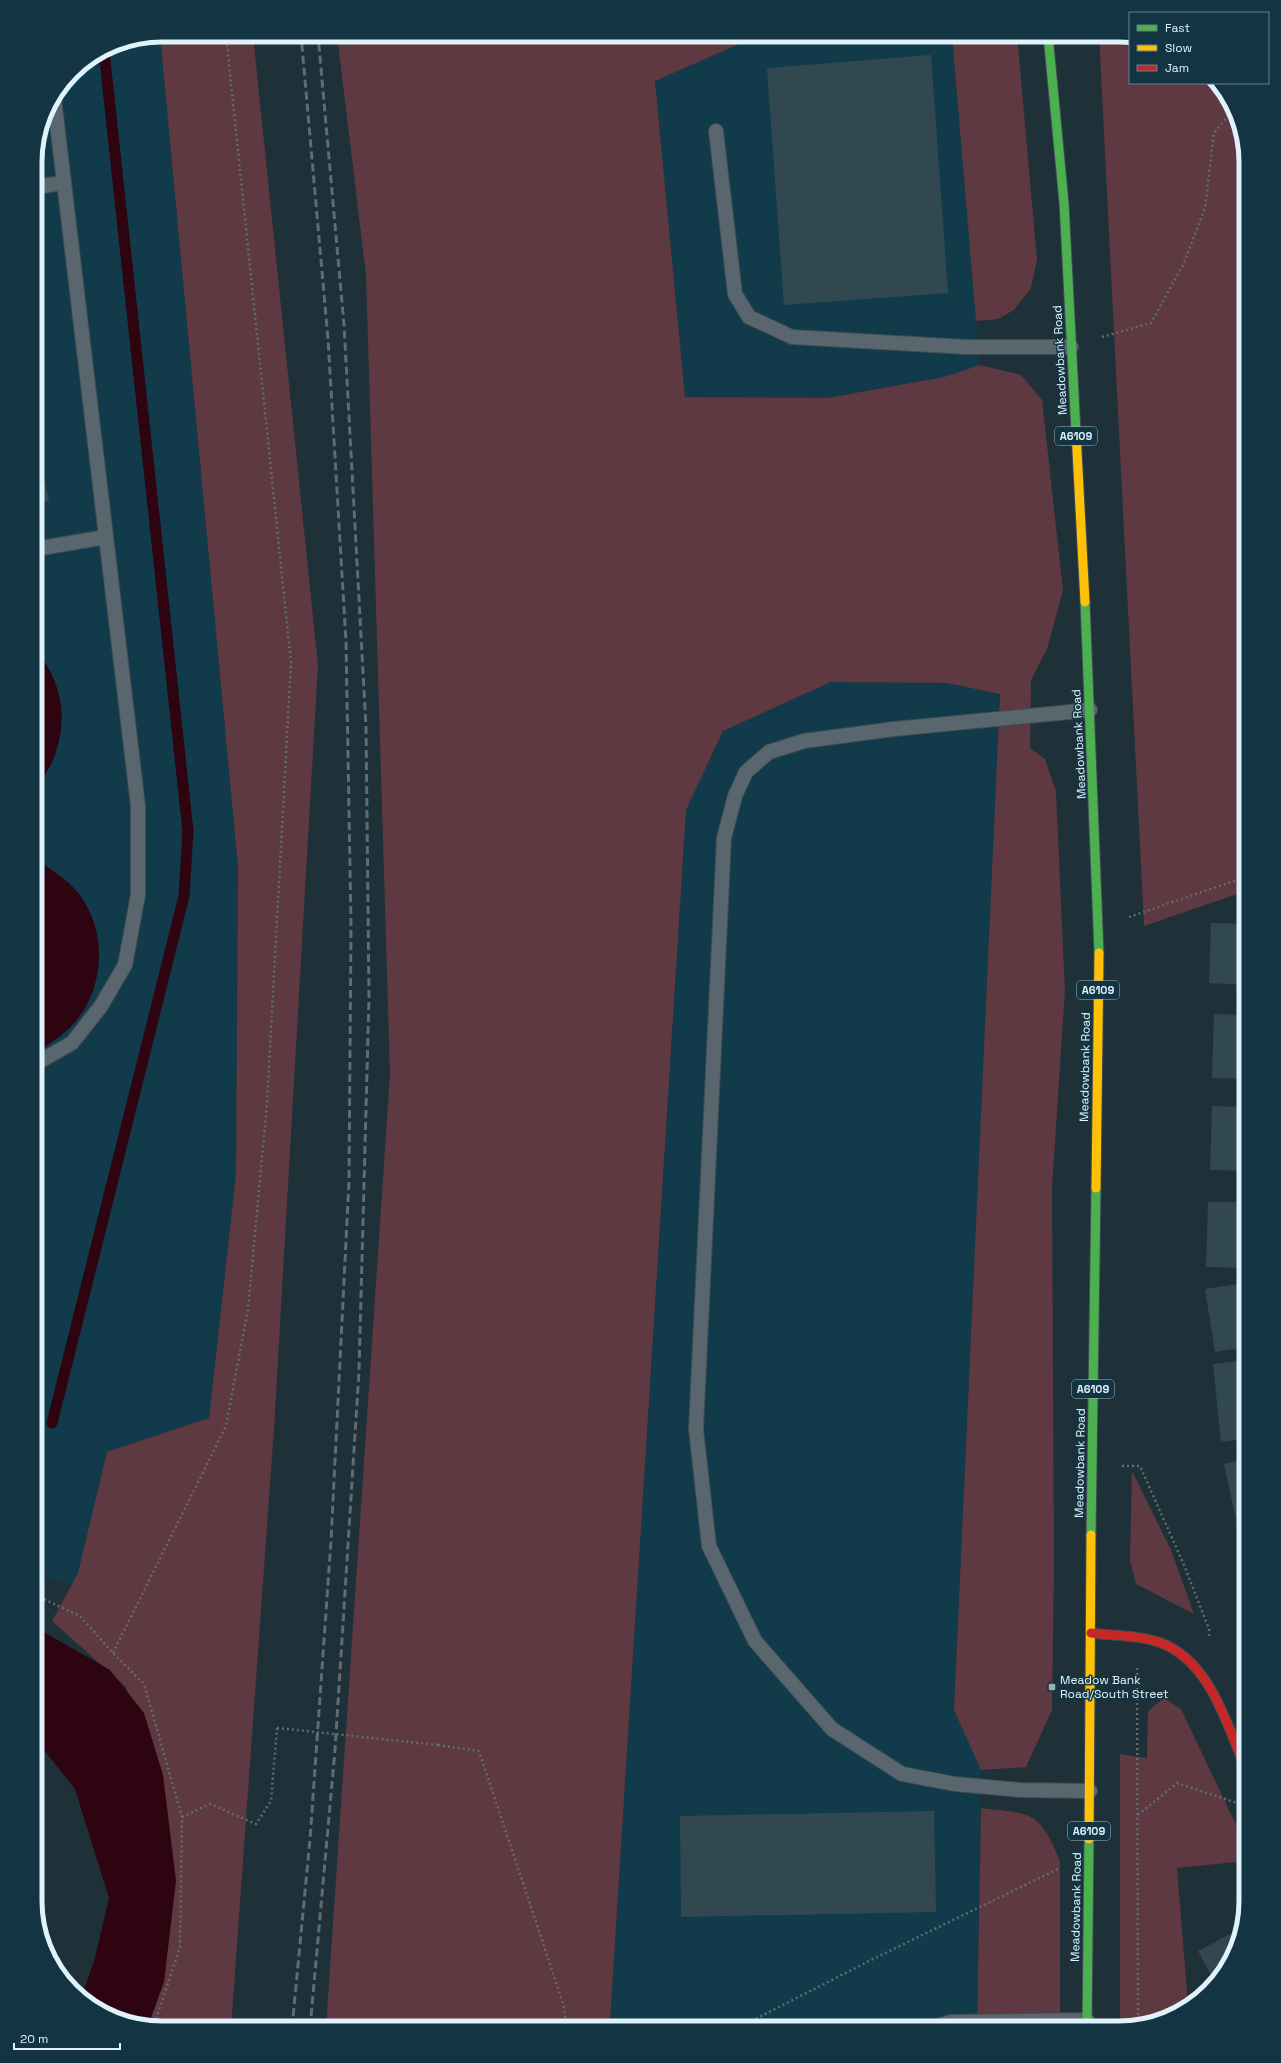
<svg xmlns="http://www.w3.org/2000/svg" width="1281" height="2063" viewBox="0 0 1281 2063" font-family="'Space Grotesk',sans-serif">
	<style>
		.built { fill: #113a4a }
		.green { fill: #5e3941 }
		.water { fill: #2d0410 }
		.lines { fill: none; stroke-linecap: round; stroke-linejoin: round }
		.stream { stroke: #2d0410; stroke-width: 11 }
		.building { fill: #324851 }
		.lane-casing { stroke: #3e4c53; stroke-width: 16 }
		.fast-casing { stroke: #3e4c53; stroke-width: 11 }
		.slow-casing { stroke: #3e4c53; stroke-width: 11 }
		.jam-casing { stroke: #3e4c53; stroke-width: 11 }
		.path { stroke: #5f6c71; stroke-width: 2.5; stroke-dasharray: 2 3; stroke-linecap: butt }
		.lane { stroke: #5a666d; stroke-width: 14 }
		.fast { stroke: #4caf50; stroke-width: 9 }
		.slow { stroke: #ffc107; stroke-width: 9 }
		.jam { stroke: #c62828; stroke-width: 9 }
		.rail { stroke: #5f6c72; stroke-width: 3; stroke-dasharray: 8 4; stroke-linecap: butt }
		.path-bridge { stroke: #5f6c71; stroke-width: 2.5; stroke-dasharray: 2 3; stroke-linecap: butt }
		.poi-dot { fill: #9cafb7; stroke: #133443; stroke-width: 1.5 }
		.labels { text-anchor: middle; stroke-width: 3; stroke-linejoin: round; paint-order: stroke }
		.shield { fill: #133443; stroke: #a2bac4; stroke-width: 1 }
		.shield-label { font-size: 11px; font-weight: bold; fill: #e0f3fc }
		.street-label { font-size: 12px; fill: #e0f3fc; stroke: #133443 }
		.poi-label { font-size: 12px; fill: #e0f3fc; stroke: #133443; text-anchor: start }
		.rim { fill: none; stroke: #e0f3fc; stroke-width: 5 }
	</style>
	<rect width="100%" height="100%" fill="#1e3038"/>
	<g class="built">
		<polygon points="160,35 238,867 236,1173 209,1418 107,1452 76,1585 35,1575 35,154 48,106 72,72 113,45"/>
		<polygon points="752,35 952,35 980,365 944,377 827,398 685,397 655,81 753,38"/>
		<polygon points="831,682 946,683 1000,694 954,1710 981,1770 977,2028 606,2028 610,2023 686,810 723,731"/>
	</g>
	<g class="green">
		<polygon points="160,35 253,35 318,665 274,1429 231,2028 154,2028 131,2020 164,1808 126,1687 52,1621 78,1573 107,1452 209,1418 236,1173 238,867"/>
		<polygon points="337,35 752,35 753,38 655,81 685,397 827,398 944,377 980,365 1021,375 1042,400 1063,590 1047,649 1031,680 1030,748 1045,759 1056,791 1065,990 1052,1188 1054,1564 1052,1710 1026,1767 981,1770 954,1710 1000,694 946,683 831,682 723,731 686,810 610,2023 606,2028 326,2028 390,1074 366,275"/>
		<polygon points="952,35 1017,35 1037,259 1031,288 1014,310 998,319 976,321"/>
		<polygon points="1099,35 1130,36 1130,83 1213,83 1233,105 1246,162 1246,891 1144,926"/>
		<polygon points="1132,1471 1171,1550 1194,1614 1136,1584 1130,1560"/>
		<polygon points="1164,1698 1181,1709 1239,1831 1246,1853 1246,1861 1177,1868 1188,2004 1176,2015 1120,2028 1120,1754 1147,1758 1148,1711"/>
		<path d="M 981,1808 C 1032,1814 1039,1810 1060,1861 L 1060,2028 L 977,2028 Z"/>
	</g>
	<g class="water">
		<path d="M 35,649 C 63,682 69,720 53,760 C 49,770 41,780 35,789 Z"/>
		<path d="M 35,859 C 54,871 74,883 85,903 C 111,947 100,1007 59,1037 C 51,1043 44,1048 35,1051 Z"/>
		<polygon points="35,1627 110,1670 144,1713 163,1775 176,1881 164,1982 148,2026 92,2007 82,1996 95,1958 109,1898 75,1789 43,1749 35,1748"/>
	</g>
	<g class="lines">
		<polyline class="stream" points="52,1423 184,896 188,831 104,51"/>
	</g>
	<g class="building">
		<polygon points="931,55 948,293 784,305 767,68"/>
		<polygon points="35,434 49,501 35,504"/>
		<polygon points="1211,923 1246,924 1246,985 1209,983"/>
		<polygon points="1214,1014 1246,1015 1246,1079 1212,1078"/>
		<polygon points="1212,1106 1246,1107 1246,1171 1210,1170"/>
		<polygon points="1208,1202 1246,1202 1244,1268 1206,1267"/>
		<polygon points="1244,1283 1246,1347 1215,1352 1205,1289"/>
		<polygon points="1246,1360 1246,1439 1221,1442 1213,1364"/>
		<polygon points="1246,1459 1246,1528 1238,1529 1224,1464"/>
		<polygon points="1246,1544 1246,1562 1245,1562 1241,1545"/>
		<polygon points="934,1811 936,1912 681,1917 680,1816"/>
		<polygon points="1243,1927 1242,1934 1225,1971 1214,1981 1198,1951"/>
	</g>
	<g class="lines">
		<defs>
			<g id="lane">
				<polyline points="716,131 735,294 749,317 792,337 966,347 1071,347"/>
				<polyline points="35,187 63,183"/>
				<polyline points="35,549 106,537"/>
				<polyline points="1090,710 894,729 804,741 769,752 746,772 735,796 724,838 696,1429 709,1546 755,1641 832,1729 902,1774 955,1784 1020,1790 1090,1791"/>
				<polyline points="35,1064 72,1043 101,1006 125,965 138,895 138,806 54,98"/>
				<polyline points="933,2028 950,2022 1087,2020"/>
			</g>
			<g id="fast">
				<polyline points="1048,35 1064,203 1076,432"/>
				<polyline points="1085,602 1099,953"/>
				<polyline points="1091,1535 1096,1188"/>
				<polyline points="1087,2028 1089,1839"/>
			</g>
			<g id="slow">
				<polyline points="1076,432 1085,602"/>
				<polyline points="1096,1188 1099,953"/>
				<polyline points="1089,1839 1091,1535"/>
			</g>
			<path id="jam" d="M 1091,1633 C 1114,1636 1139,1635 1161,1643 C 1210,1661 1227,1725 1246,1769"/>
		</defs>
		<use href="#lane" class="lane-casing"/>
		<use href="#fast" class="fast-casing"/>
		<use href="#slow" class="slow-casing"/>
		<use href="#jam" class="jam-casing"/>
		<g class="path">
			<polyline points="1102,337 1151,323 1184,263 1205,208 1214,133 1228,116 1230,103"/>
			<polyline points="1129,917 1246,877"/>
			<polyline points="1122,1466 1140,1466 1184,1565 1209,1629 1209,1638"/>
			<polyline points="35,1595 80,1616 113,1653 144,1684 182,1817 180,1947 153,2028"/>
			<polyline points="113,1653 226,1426 248,1309 267,1103 291,663 226,35"/>
			<polyline points="1137,1668 1138,2024"/>
			<polyline points="438,1745 479,1751 563,2003 567,2028"/>
			<polyline points="1138,1815 1177,1783 1246,1806"/>
			<polyline points="182,1817 210,1804 256,1824 271,1801 277,1728"/>
			<polyline points="738,2028 869,1961 1058,1869"/>
		</g>
		<use href="#lane" class="lane"/>
		<use href="#fast" class="fast"/>
		<use href="#slow" class="slow"/>
		<use href="#jam" class="jam"/>
		<g class="rail">
			<polyline points="292,2028 310,1839 331,1541 349,1181 351,926 346,642 328,339 301,35"/>
			<polyline points="310,2028 335,1750 359,1371 369,997 366,727 344,325 318,35"/>
		</g>
		<polyline class="path-bridge" points="277,1728 438,1745"/>
	</g>
	<rect class="poi-dot" x="1048" y="1683" width="8" height="8" rx="2"/>
	<g class="labels">
		<g class="shield">
			<rect x="1055" y="427" width="42" height="18" rx="3"/>
			<rect x="1077" y="981" width="42" height="18" rx="3"/>
			<rect x="1072" y="1380" width="42" height="18" rx="3"/>
			<rect x="1068" y="1822" width="42" height="18" rx="3"/>
		</g>
		<g class="shield-label">
			<text x="1076" y="440">A6109</text>
			<text x="1098" y="994">A6109</text>
			<text x="1093" y="1393">A6109</text>
			<text x="1089" y="1835">A6109</text>
		</g>
		<g class="street-label">
			<text transform="translate(1060 360) rotate(-93)" y="4">Meadowbank Road</text>
			<text transform="translate(1079 744) rotate(-93)" y="4">Meadowbank Road</text>
			<text transform="translate(1085 1067) rotate(-89)" y="4">Meadowbank Road</text>
			<text transform="translate(1080 1463) rotate(-89)" y="4">Meadowbank Road</text>
			<text transform="translate(1076 1907) rotate(-89)" y="4">Meadowbank Road</text>
		</g>
		<g class="poi-label">
			<text x="1060" y="1684">Meadow Bank<tspan x="1060" dy="14">Road/South Street</tspan></text>
		</g>
	</g>
	<path d="M0 0H1281V2063H0ZM162 42H1119A120 120 0 0 1 1239 162V1901A120 120 0 0 1 1119 2021H162A120 120 0 0 1 42 1901V162A120 120 0 0 1 162 42Z" fill="#133443" fill-rule="evenodd"/>
	<path class="rim" d="M162 42H1119A120 120 0 0 1 1239 162V1901A120 120 0 0 1 1119 2021H162A120 120 0 0 1 42 1901V162A120 120 0 0 1 162 42Z"/>
	<rect x="1129" y="12" width="140" height="72" fill="#133443" stroke="#65808d"/>
	<rect x="1137" y="25" width="20" height="6" fill="#4caf50" stroke="#65808d"/>
	<text x="1165" y="32" font-size="12" fill="#e0f3fc">Fast</text>
	<rect x="1137" y="45" width="20" height="6" fill="#ffc107" stroke="#65808d"/>
	<text x="1165" y="52" font-size="12" fill="#e0f3fc">Slow</text>
	<rect x="1137" y="65" width="20" height="6" fill="#c62828" stroke="#65808d"/>
	<text x="1165" y="72" font-size="12" fill="#e0f3fc">Jam</text>
	<path d="M14 2043v6h106v-6" fill="none" stroke="#e0f3fc" stroke-width="2"/>
	<text x="20" y="2043" font-size="12" fill="#e0f3fc" stroke="#133443" stroke-width="3" paint-order="stroke">20 m</text>
</svg>
